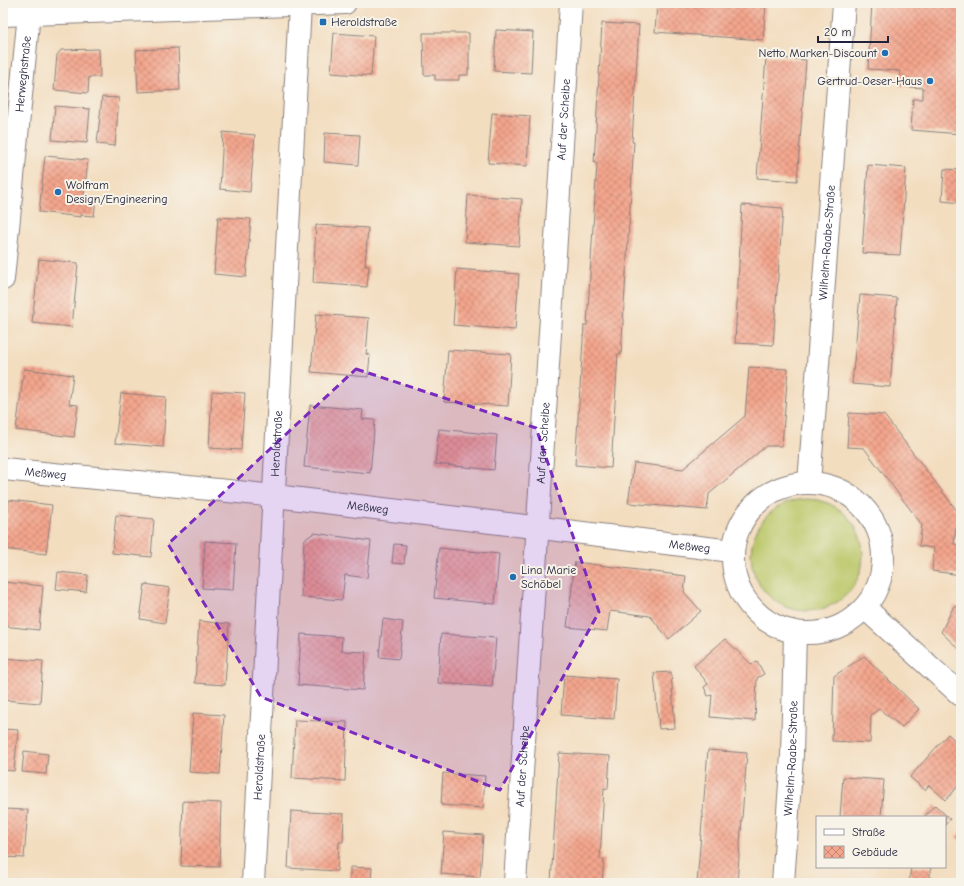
<svg xmlns="http://www.w3.org/2000/svg" width="964" height="886" viewBox="0 0 964 886" font-family="'Comic Neue',sans-serif">
	<style>
		.green { fill: #bbc86a; stroke: #6e7552 }
		.building { fill: url(#building-cross-hatch) }
		.lines { fill: none; stroke-linecap: round; stroke-linejoin: round }
		.minor-casing { stroke: #8a807d; stroke-width: 24 }
		.minor { stroke: #fff; stroke-width: 22 }
		.marked { fill: #7b2cbf; fill-opacity: 0.2; stroke: #7b2cbf; stroke-width: 3; stroke-dasharray: 8 5; stroke-linejoin: round }
		.poi-dot { fill: #1f6fb2; stroke: #f7f3e8; stroke-width: 1.5 }
		.labels { text-anchor: middle; stroke-width: 4; stroke-linejoin: round; paint-order: stroke }
		.poi-label { font-size: 12px; fill: #22223b; stroke: #f7f3e8; text-anchor: start }
		.street-label { font-size: 12px; fill: #22223b; stroke: #f7f3e8 }
	</style>
	<defs>
		<pattern id="building-cross-hatch" width="8" height="8" patternUnits="userSpaceOnUse"><rect width="8" height="8" fill="#f4a68d"/><path d="M0 0l8 8M0 8l8-8" fill="none" stroke="#c58774"/></pattern>
	</defs>
	<rect width="100%" height="100%" fill="#f7f3e8"/>
	<filter id="ink" filterUnits="userSpaceOnUse"><feTurbulence type="fractalNoise" baseFrequency=".025" numOctaves="2"/><feDisplacementMap in="SourceGraphic" scale="8" xChannelSelector="R" yChannelSelector="G"/><feConvolveMatrix kernelMatrix="1 2 1 2 8 2 1 2 1" color-interpolation-filters="sRGB"/></filter>
	<filter id="wash" filterUnits="userSpaceOnUse"><feTurbulence type="fractalNoise" baseFrequency=".012" numOctaves="4" result="noise"/><feDisplacementMap in="SourceGraphic" scale="16" xChannelSelector="R" yChannelSelector="G"/><feGaussianBlur stdDeviation="0.9" result="paint"/><feColorMatrix in="noise" values="0 0 0 0 0 0 0 0 0 0 0 0 0 0 0 0 0 1.4 0 .05"/><feComposite in="paint" operator="in"/></filter>
	<g filter="url(#wash)">
		<rect width="100%" height="100%" fill="#f3ddbf"/>
		<circle class="green" cx="807" cy="555" r="56"/>
		<g id="blocks">
			<g class="building">
				<polygon points="657,3 766,4 763,40 655,32"/>
				<polygon points="872,3 961,3 961,134 911,130 913,99 923,99 923,88 899,86 900,71 868,69"/>
				<polygon points="602,23 639,25 632,142 634,142 621,355 618,354 611,468 575,465 584,325 587,325 597,163 594,163"/>
				<polygon points="496,30 533,32 531,73 494,71"/>
				<polygon points="334,33 374,36 371,76 331,73"/>
				<polygon points="423,33 469,33 469,69 468,69 468,75 459,75 459,80 435,80 435,75 424,75"/>
				<polygon points="178,48 180,90 138,92 136,50"/>
				<polygon points="99,49 100,77 89,77 88,93 54,90 57,55 61,50"/>
				<polygon points="766,57 806,60 797,181 757,178"/>
				<polygon points="102,97 119,98 115,146 97,144"/>
				<polygon points="55,106 90,109 87,143 52,140"/>
				<polygon points="492,113 530,116 527,166 488,163"/>
				<polygon points="223,132 255,135 250,192 220,189"/>
				<polygon points="325,133 360,135 358,165 324,162"/>
				<polygon points="45,156 88,160 84,197 96,199 94,216 81,215 81,217 39,212"/>
				<polygon points="868,165 906,168 900,255 862,253"/>
				<polygon points="944,169 961,170 961,203 942,201"/>
				<polygon points="468,195 522,199 519,246 465,242"/>
				<polygon points="742,205 783,208 773,345 735,343"/>
				<polygon points="218,217 251,219 246,277 214,274"/>
				<polygon points="316,225 368,228 365,266 369,266 367,287 313,283"/>
				<polygon points="39,259 78,263 72,327 32,323"/>
				<polygon points="457,269 519,274 515,330 453,325"/>
				<polygon points="860,295 897,298 890,387 852,384"/>
				<polygon points="316,314 369,318 366,354 370,355 368,377 311,372"/>
				<polygon points="448,350 511,354 508,406 444,402"/>
				<polygon points="749,367 788,369 782,446 766,446 709,494 707,510 628,503 634,463 683,469 745,416"/>
				<polygon points="24,369 73,375 69,404 78,405 74,437 16,430"/>
				<polygon points="212,391 245,393 241,450 209,448"/>
				<polygon points="121,393 166,397 163,447 115,443"/>
				<polygon points="310,405 363,410 362,419 375,420 370,473 304,467"/>
				<polygon points="849,413 884,415 958,512 954,544 961,545 961,575 932,571 934,548 919,546 922,525 864,448 847,447"/>
				<polygon points="439,429 497,435 494,470 435,464"/>
				<polygon points="9,500 52,505 46,554 3,549"/>
				<polygon points="116,515 154,519 151,557 112,553"/>
				<polygon points="314,533 371,541 367,578 345,575 342,600 301,597 304,540"/>
				<polygon points="205,541 236,543 233,590 202,588"/>
				<polygon points="394,544 406,545 404,564 392,563"/>
				<polygon points="439,548 499,554 495,604 434,598"/>
				<polygon points="575,562 686,576 684,592 701,611 669,639 650,616 610,611 607,631 567,627"/>
				<polygon points="58,572 88,575 86,592 56,589"/>
				<polygon points="3,582 43,586 39,630 3,626"/>
				<polygon points="145,584 170,588 165,623 140,619"/>
				<polygon points="954,606 961,607 961,651 941,632"/>
				<polygon points="383,619 403,622 399,659 379,657"/>
				<polygon points="199,621 229,624 225,685 195,683"/>
				<polygon points="301,634 342,637 341,651 366,652 363,690 298,685"/>
				<polygon points="441,634 496,638 492,687 438,683"/>
				<polygon points="725,639 751,664 757,661 764,674 757,678 755,721 710,717 712,695 708,696 704,687 708,684 694,666"/>
				<polygon points="864,656 919,709 902,727 879,709 871,715 870,743 832,741 834,676"/>
				<polygon points="3,658 43,661 40,703 3,700"/>
				<polygon points="671,672 675,728 659,729 654,673"/>
				<polygon points="564,675 617,679 614,719 561,715"/>
				<polygon points="193,713 224,715 220,774 189,772"/>
				<polygon points="295,720 347,722 345,781 292,778"/>
				<polygon points="3,729 18,730 14,771 3,770"/>
				<polygon points="948,734 961,746 961,783 946,800 929,785 925,790 910,777"/>
				<polygon points="708,750 747,753 737,883 697,883"/>
				<polygon points="24,751 48,754 46,774 22,772"/>
				<polygon points="559,753 610,756 608,789 604,788 600,859 604,859 602,883 551,883"/>
				<polygon points="443,773 485,776 483,808 441,805"/>
				<polygon points="843,777 884,780 881,817 840,817"/>
				<polygon points="183,801 221,803 219,867 181,866"/>
				<polygon points="935,805 950,819 945,825 945,817 924,817"/>
				<polygon points="3,809 28,810 24,858 3,857"/>
				<polygon points="291,811 344,814 343,842 339,842 337,871 288,868"/>
				<polygon points="961,831 961,841 956,837"/>
				<polygon points="444,832 483,835 480,877 441,874"/>
				<polygon points="350,867 372,868 371,883 350,883"/>
				<polygon points="911,867 931,867 929,883 909,883"/>
			</g>
		</g>
	</g>
	<g filter="url(#ink)">
		<use href="#blocks" fill-opacity="0" stroke="#8a807d" stroke-width="1"/>
		<g class="lines">
			<defs>
				<g id="minor">
					<polyline points="3,15 345,3"/>
					<path id="s1" d="M 3,279 L 29,13"/>
					<path id="s2" d="M 3,469 C 93,478 184,486 275,496 C 427,514 579,534 732,551"/>
					<path id="s3" d="M 809,483 L 819,351 L 844,3"/>
					<circle cx="808" cy="558" r="75"/>
					<polyline points="865,608 961,695"/>
					<path id="s4" d="M 253,883 L 300,5"/>
					<path id="s5" d="M 515,883 L 571,3"/>
					<path id="s6" d="M 783,883 L 792,755 L 795,633"/>
				</g>
			</defs>
			<use href="#minor" class="minor-casing"/>
			<use href="#minor" class="minor"/>
		</g>
	</g>
	<path class="marked" d="M 356,369 L 536,428 L 599,612 L 500,790 L 261,697 L 168,544 Z"/>
	<g class="poi-dot">
		<rect x="319" y="18" width="8" height="8" rx="2"/>
		<circle cx="885" cy="53" r="4"/>
		<circle cx="930" cy="81" r="4"/>
		<circle cx="58" cy="192" r="4"/>
		<circle cx="513" cy="577" r="4"/>
	</g>
	<g class="labels">
		<g class="poi-label">
			<text x="331" y="26">Heroldstraße</text>
			<text x="877" y="57" text-anchor="end">Netto Marken-Discount</text>
			<text x="922" y="85" text-anchor="end">Gertrud-Oeser-Haus</text>
			<text x="66" y="189">Wolfram<tspan x="66" dy="14">Design/Engineering</tspan></text>
			<text x="521" y="574">Lina Marie<tspan x="521" dy="14">Schöbel</tspan></text>
		</g>
		<g class="street-label">
			<text dy="4" stroke="none"><textPath href="#s1" startOffset="206">Herweghstraße</textPath></text>
			<text dy="4" stroke="none"><textPath href="#s5" startOffset="765">Auf der Scheibe</textPath></text>
			<text dy="4" stroke="none"><textPath href="#s3" startOffset="241">Wilhelm-Raabe-Straße</textPath></text>
			<text dy="4" stroke="none"><textPath href="#s5" startOffset="441">Auf der Scheibe</textPath></text>
			<text dy="4" stroke="none"><textPath href="#s4" startOffset="440">Heroldstraße</textPath></text>
			<text dy="4" stroke="none"><textPath href="#s2" startOffset="43">Meßweg</textPath></text>
			<text dy="4" stroke="none"><textPath href="#s2" startOffset="367">Meßweg</textPath></text>
			<text dy="4" stroke="none"><textPath href="#s2" startOffset="691">Meßweg</textPath></text>
			<text dy="4" stroke="none"><textPath href="#s6" startOffset="125">Wilhelm-Raabe-Straße</textPath></text>
			<text dy="4" stroke="none"><textPath href="#s5" startOffset="117">Auf der Scheibe</textPath></text>
			<text dy="4" stroke="none"><textPath href="#s4" startOffset="116">Heroldstraße</textPath></text>
		</g>
	</g>
	<rect width="964" height="886" fill="none" stroke="#f7f3e8" stroke-width="16"/>
	<rect x="816" y="816" width="130" height="52" fill="#f7f3e8" stroke="#a29fa3"/>
	<rect x="824" y="829" width="20" height="6" fill="#ffffff" stroke="#a29fa3"/>
	<text x="852" y="836" font-size="12" fill="#22223b">Straße</text>
	<rect x="824" y="846" width="20" height="12" fill="url(#building-cross-hatch)" stroke="#a29fa3"/>
	<text x="852" y="856" font-size="12" fill="#22223b">Gebäude</text>
	<path d="M818 36v6h70v-6" fill="none" stroke="#22223b" stroke-width="2"/>
	<text x="824" y="36" font-size="12" fill="#22223b" stroke="#f7f3e8" stroke-width="3" paint-order="stroke">20 m</text>
</svg>
